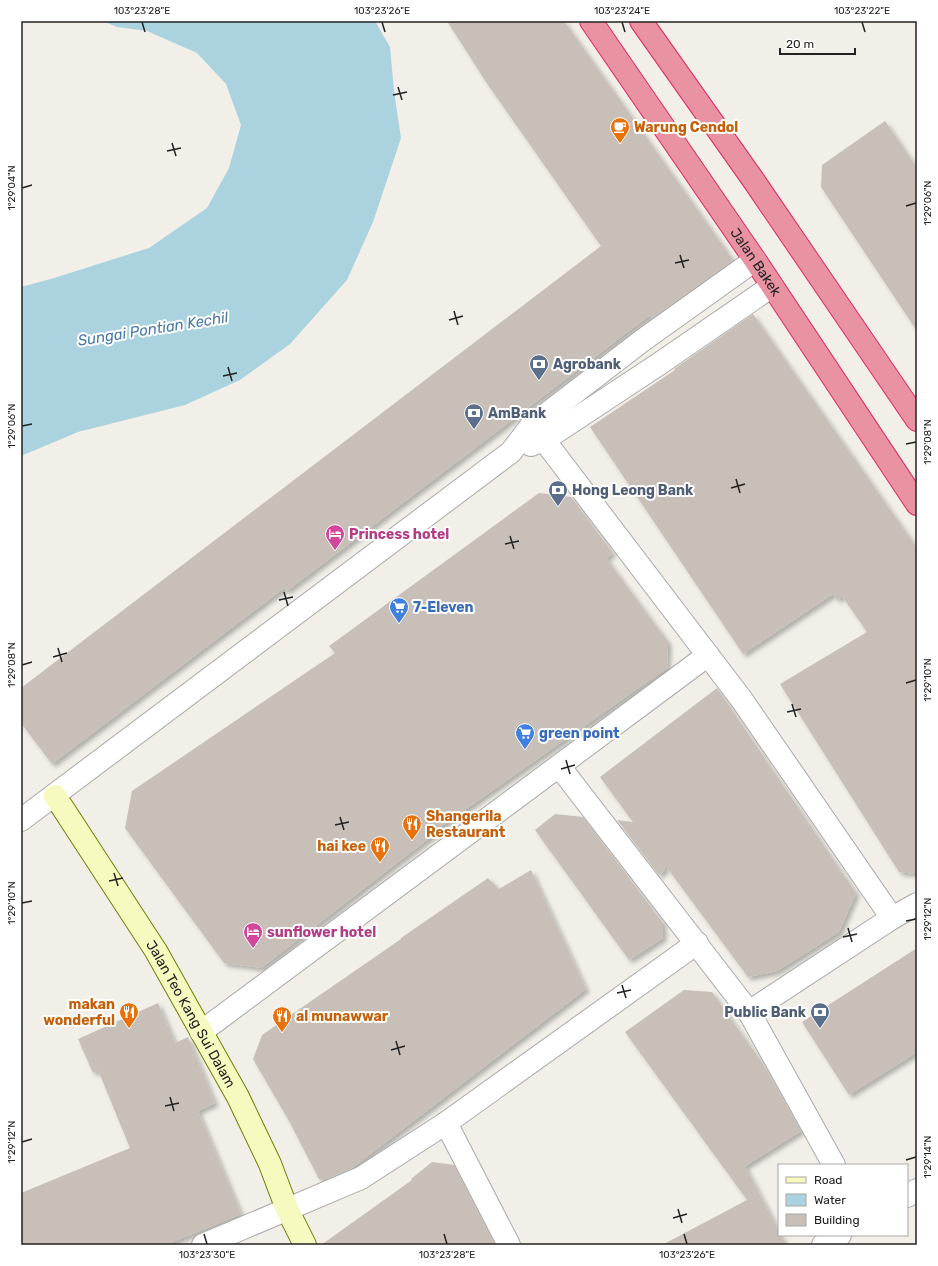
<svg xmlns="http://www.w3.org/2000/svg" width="938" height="1266" viewBox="0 0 938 1266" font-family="Rubik,sans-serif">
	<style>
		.water { fill: #aad3df }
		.building { fill: #c7bfb8; filter: url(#shadow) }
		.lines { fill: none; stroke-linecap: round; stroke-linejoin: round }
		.street-casing { stroke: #a9a9a9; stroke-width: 24 }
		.secondary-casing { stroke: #707d05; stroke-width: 24 }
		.highway-casing { stroke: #dc2a67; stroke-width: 24 }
		.street { stroke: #fff; stroke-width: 22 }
		.secondary { stroke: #f7fabf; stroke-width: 22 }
		.highway { stroke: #e892a2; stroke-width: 22 }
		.ticks { fill: none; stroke: #222; stroke-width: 1.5 }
		.labels { text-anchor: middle; stroke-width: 4; stroke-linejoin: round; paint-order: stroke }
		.food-label { font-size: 14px; font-weight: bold; fill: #c56008; stroke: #fff; text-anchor: start }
		.street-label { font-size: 14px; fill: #222; stroke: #fff }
		.service-label { font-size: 14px; font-weight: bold; fill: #4e5e75; stroke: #fff; text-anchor: start }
		.hotel-label { font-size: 14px; font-weight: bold; fill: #b23c85; stroke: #fff; text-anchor: start }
		.shop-label { font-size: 14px; font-weight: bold; fill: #366cbe; stroke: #fff; text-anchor: start }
		.water-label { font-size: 15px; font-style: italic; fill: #4a7aab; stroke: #fff }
		.neatline { fill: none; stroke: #222; stroke-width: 1.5 }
		.ticks-label { font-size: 10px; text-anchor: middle; fill: #222 }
	</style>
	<defs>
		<filter id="shadow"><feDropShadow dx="3.5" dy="3.5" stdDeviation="2" flood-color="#0004"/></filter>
	</defs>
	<rect width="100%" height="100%" fill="#f2efe9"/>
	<polygon class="water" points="103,21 375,21 390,47 394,91 401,138 373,222 347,280 290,344 240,380 185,405 78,432 21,456 21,287 54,278 149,248 207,208 229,168 241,125 226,84 197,53 147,31 117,27"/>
	<g class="building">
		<polygon points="447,21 564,21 733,260 652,318 650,315 287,591 284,588 52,764 21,723 21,688 601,246 488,85"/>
		<polygon points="885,121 917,168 917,331 821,187 822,165"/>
		<polygon points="753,314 917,548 917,874 899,872 780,684 867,632 842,596 837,600 833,594 743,654 590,427 675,370 674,369"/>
		<polygon points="539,493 571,497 613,553 606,558 668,642 667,668 436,830 437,832 261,968 224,963 125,828 132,791 335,653 329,646"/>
		<polygon points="717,688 856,893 839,932 777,971 748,977 665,865 664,871 659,875 617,820 633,822 600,777"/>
		<polygon points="555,814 583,817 663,923 663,938 629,960 535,830"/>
		<polygon points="531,870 586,989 352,1168 327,1179 319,1179 289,1121 253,1059 262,1035 401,939 401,938 488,878 499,889"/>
		<polygon points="917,948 917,1052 849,1095 802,1022"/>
		<polygon points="684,990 712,992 765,1067 801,1131 745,1166 779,1231 779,1235 781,1235 786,1245 662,1245 747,1200 625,1032"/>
		<polygon points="158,1003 175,1043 188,1037 215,1103 198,1111 241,1214 165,1245 21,1245 21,1193 130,1148 98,1070 93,1073 78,1039"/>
		<polygon points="432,1162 454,1165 495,1245 321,1245 412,1180 411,1179"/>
	</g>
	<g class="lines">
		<defs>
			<g id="street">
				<polyline points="531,426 544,440 742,700 892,918"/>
				<polyline points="531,445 544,440 659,364 772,286"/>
				<polyline points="559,766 749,1012 834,1165"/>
				<polyline points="21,820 511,452 531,426 643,340 755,260"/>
				<polyline points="749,1012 892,918 917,904"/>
				<polyline points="201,1032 708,655"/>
				<polyline points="446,1123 509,1245"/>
				<polyline points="907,1196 917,1190"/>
				<polyline points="203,1245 361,1178 446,1123 697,943"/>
				<polyline points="823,1245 840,1235"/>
			</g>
			<g id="secondary">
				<path id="s1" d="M 55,796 L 156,951 L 238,1097 L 270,1164 L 287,1209 L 305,1245"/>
			</g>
			<g id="highway">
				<path id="s2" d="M 591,21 L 755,260 L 917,504"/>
				<polyline points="641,21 754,181 917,420"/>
			</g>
		</defs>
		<use href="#street" class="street-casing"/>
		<use href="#secondary" class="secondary-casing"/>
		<use href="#highway" class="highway-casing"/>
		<use href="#street" class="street"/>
		<use href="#secondary" class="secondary"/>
		<use href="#highway" class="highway"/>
	</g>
	<path class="ticks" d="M 142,22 L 145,32M 382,22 L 385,32M 622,22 L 625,32M 862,22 L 865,32M 398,87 L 402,100M 393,95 L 407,92M 172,143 L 176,156M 167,151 L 181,148M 22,188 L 32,185M 906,206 L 916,203M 680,255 L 684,268M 675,263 L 689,260M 454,311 L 458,325M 449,320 L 463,316M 228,367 L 232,381M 223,376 L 237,373M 22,426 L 32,424M 906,444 L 916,442M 736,479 L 740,493M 731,488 L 745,484M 510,536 L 514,549M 505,544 L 519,541M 284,592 L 288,606M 279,600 L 293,597M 58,648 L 62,662M 53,657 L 67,653M 22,665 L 32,662M 906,683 L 916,680M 792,704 L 796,717M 787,712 L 801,709M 566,760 L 570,774M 561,769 L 575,765M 340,817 L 344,830M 335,825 L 349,822M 114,873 L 118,886M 109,881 L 123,878M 22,903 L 32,901M 906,921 L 916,919M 848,928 L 852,942M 843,937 L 857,934M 622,985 L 626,998M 617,993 L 631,990M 396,1041 L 400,1055M 391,1050 L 405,1046M 170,1097 L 174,1111M 165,1106 L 179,1103M 22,1142 L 32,1139M 906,1160 L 916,1157M 678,1209 L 682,1223M 673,1218 L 687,1214M 204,1234 L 207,1244M 444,1234 L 447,1244M 684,1234 L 687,1244"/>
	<defs>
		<symbol id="cafe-pin" viewBox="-11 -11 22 30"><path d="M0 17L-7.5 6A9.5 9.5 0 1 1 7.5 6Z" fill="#e8710a" stroke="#fff"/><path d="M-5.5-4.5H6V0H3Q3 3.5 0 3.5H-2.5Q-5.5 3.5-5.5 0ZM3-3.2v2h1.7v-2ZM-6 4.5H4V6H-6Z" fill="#fff"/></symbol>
		<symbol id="bank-pin" viewBox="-11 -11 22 30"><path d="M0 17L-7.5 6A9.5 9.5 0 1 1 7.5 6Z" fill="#5c6f8a" stroke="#fff"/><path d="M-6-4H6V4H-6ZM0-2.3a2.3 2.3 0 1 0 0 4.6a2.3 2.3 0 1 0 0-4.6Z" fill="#fff"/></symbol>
		<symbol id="hotel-pin" viewBox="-11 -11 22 30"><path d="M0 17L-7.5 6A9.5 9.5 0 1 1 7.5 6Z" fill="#d1479c" stroke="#fff"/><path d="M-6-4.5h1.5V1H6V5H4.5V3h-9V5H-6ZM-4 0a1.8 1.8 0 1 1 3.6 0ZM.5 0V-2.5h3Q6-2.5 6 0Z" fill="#fff"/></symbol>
		<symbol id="supermarket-pin" viewBox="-11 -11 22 30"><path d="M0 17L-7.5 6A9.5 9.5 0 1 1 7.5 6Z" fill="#3f7fe0" stroke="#fff"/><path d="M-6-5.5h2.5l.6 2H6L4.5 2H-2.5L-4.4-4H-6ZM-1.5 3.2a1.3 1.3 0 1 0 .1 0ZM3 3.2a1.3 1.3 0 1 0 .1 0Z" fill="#fff"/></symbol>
		<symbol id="restaurant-pin" viewBox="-11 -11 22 30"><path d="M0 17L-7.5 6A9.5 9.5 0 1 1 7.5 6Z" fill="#e8710a" stroke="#fff"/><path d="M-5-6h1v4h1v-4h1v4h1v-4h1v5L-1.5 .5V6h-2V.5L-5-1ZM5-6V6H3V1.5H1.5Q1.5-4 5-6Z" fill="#fff"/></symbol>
	</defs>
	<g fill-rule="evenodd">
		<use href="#cafe-pin" x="609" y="116" width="22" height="30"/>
		<use href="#bank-pin" x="528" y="353" width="22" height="30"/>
		<use href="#bank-pin" x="463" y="402" width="22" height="30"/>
		<use href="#bank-pin" x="547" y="479" width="22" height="30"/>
		<use href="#hotel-pin" x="324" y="523" width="22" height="30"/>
		<use href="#supermarket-pin" x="388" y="596" width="22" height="30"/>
		<use href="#supermarket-pin" x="514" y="722" width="22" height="30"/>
		<use href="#restaurant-pin" x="401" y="813" width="22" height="30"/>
		<use href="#restaurant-pin" x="369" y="835" width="22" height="30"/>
		<use href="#hotel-pin" x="242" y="921" width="22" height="30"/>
		<use href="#restaurant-pin" x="118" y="1001" width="22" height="30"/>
		<use href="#bank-pin" x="809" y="1001" width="22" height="30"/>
		<use href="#restaurant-pin" x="271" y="1005" width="22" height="30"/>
	</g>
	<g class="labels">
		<g class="food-label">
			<text x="634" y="132">Warung Cendol</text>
			<text x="426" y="821">Shangerila<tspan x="426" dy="16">Restaurant</tspan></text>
			<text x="366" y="851" text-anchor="end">hai kee</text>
			<text x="115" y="1009" text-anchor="end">makan<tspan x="115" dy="16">wonderful</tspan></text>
			<text x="296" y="1021">al munawwar</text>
		</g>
		<g class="street-label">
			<text dy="5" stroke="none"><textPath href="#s2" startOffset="292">Jalan Bakek</textPath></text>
			<text dy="5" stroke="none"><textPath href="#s1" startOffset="257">Jalan Teo Kang Sui Dalam</textPath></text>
		</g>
		<g class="service-label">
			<text x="553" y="369">Agrobank</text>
			<text x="488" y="418">AmBank</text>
			<text x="572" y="495">Hong Leong Bank</text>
			<text x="806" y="1017" text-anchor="end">Public Bank</text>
		</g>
		<g class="hotel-label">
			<text x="349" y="539">Princess hotel</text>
			<text x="267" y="937">sunflower hotel</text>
		</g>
		<g class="shop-label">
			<text x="413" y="612">7-Eleven</text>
			<text x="539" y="738">green point</text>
		</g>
		<g class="water-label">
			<text transform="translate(153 329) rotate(-9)" y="5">Sungai Pontian Kechil</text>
		</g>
	</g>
	<rect width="938" height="1266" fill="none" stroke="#ffffff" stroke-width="44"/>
	<rect x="778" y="1164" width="130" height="72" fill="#ffffff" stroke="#a7a7a7"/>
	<rect x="786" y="1177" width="20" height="6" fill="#f7fabf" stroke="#a7a7a7"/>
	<text x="814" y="1184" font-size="12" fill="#222222">Road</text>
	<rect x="786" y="1194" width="20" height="12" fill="#aad3df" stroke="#a7a7a7"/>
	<text x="814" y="1204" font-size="12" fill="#222222">Water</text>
	<rect x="786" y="1214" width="20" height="12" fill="#c7bfb8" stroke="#a7a7a7"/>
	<text x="814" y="1224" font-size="12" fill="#222222">Building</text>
	<path d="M780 48v6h75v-6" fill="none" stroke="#222222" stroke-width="2"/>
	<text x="786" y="48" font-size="12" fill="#222222" stroke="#ffffff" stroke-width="3" paint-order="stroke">20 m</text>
	<rect x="22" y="22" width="894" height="1222" class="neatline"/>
	<g class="ticks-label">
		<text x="142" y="14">103°23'28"E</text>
		<text x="382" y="14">103°23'26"E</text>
		<text x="622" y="14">103°23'24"E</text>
		<text x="862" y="14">103°23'22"E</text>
		<text transform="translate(11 188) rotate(-90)" y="4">1°29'04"N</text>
		<text transform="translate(927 203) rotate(-90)" y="4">1°29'06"N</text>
		<text transform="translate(11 426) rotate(-90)" y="4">1°29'06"N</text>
		<text transform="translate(927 442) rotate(-90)" y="4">1°29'08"N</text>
		<text transform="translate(11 665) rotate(-90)" y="4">1°29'08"N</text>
		<text transform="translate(927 680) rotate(-90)" y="4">1°29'10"N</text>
		<text transform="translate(11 903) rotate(-90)" y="4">1°29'10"N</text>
		<text transform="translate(927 919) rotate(-90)" y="4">1°29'12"N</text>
		<text transform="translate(11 1142) rotate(-90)" y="4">1°29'12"N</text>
		<text transform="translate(927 1157) rotate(-90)" y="4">1°29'14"N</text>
		<text x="207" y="1258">103°23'30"E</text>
		<text x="447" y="1258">103°23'28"E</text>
		<text x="687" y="1258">103°23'26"E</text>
	</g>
</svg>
